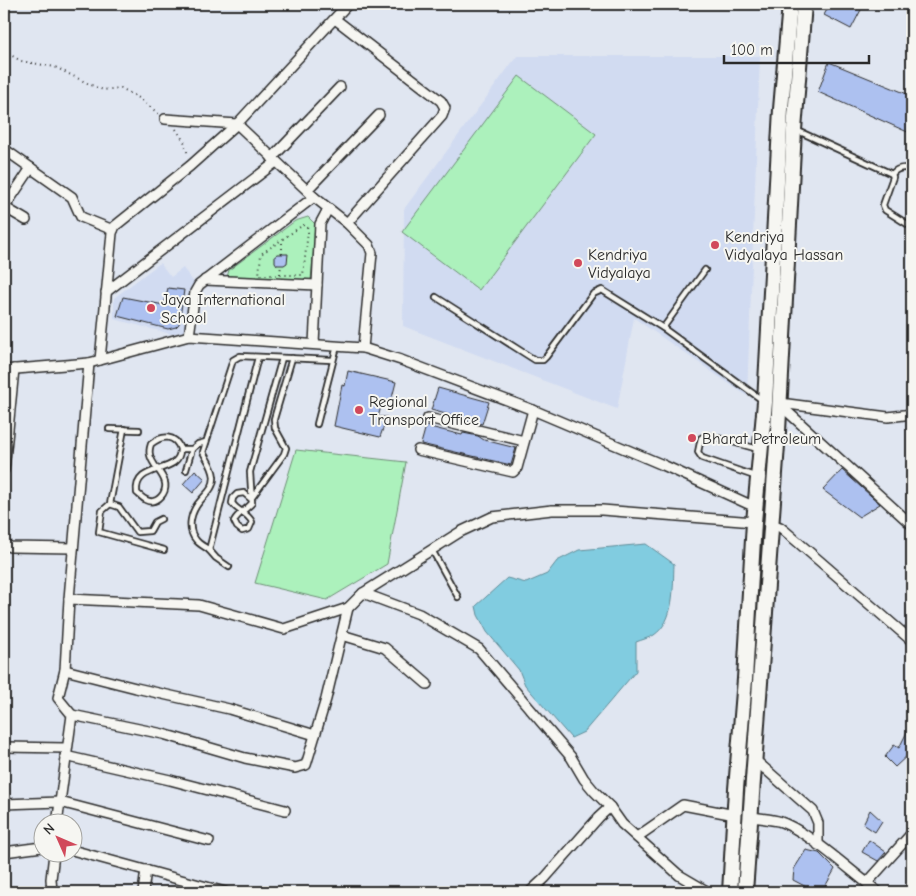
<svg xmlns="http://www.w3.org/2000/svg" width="916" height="896" viewBox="0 0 916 896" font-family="'Comic Neue',sans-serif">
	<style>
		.built { fill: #d1dbf1 }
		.green { fill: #acf1bc; stroke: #6c8e74 }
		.water { fill: #81cce0; stroke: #5f8c98 }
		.building { fill: #adc1f0; stroke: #2b2b2b }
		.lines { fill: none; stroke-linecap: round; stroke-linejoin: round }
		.service-casing { stroke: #2b2b2b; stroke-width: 8 }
		.minor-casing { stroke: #2b2b2b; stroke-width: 12 }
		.primary-casing { stroke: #2b2b2b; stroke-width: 18 }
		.path { stroke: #2b2b2b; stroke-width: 2; stroke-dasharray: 1 4; stroke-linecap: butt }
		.service { stroke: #f6f6f2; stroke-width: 4.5 }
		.minor { stroke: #f6f6f2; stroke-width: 9 }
		.primary { stroke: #f6f6f2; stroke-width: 14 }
		.poi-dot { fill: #d1495b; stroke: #f6f6f2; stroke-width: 2 }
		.labels { text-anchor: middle; stroke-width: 4; stroke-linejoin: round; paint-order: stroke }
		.poi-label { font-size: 16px; fill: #2b2b2b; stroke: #f6f6f2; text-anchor: start }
	</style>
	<rect width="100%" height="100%" fill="#e0e6f1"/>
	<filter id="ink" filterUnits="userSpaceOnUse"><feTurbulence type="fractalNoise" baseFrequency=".02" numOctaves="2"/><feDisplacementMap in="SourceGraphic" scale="10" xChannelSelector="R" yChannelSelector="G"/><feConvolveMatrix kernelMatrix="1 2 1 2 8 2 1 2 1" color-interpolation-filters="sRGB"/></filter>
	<g filter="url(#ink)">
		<g class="built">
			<polygon points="517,56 760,56 747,396 634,318 617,409 403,326 404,209"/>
			<polygon points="160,263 171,277 183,268 195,284 191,288 185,331 171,334 114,319 114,298"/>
		</g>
		<g class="green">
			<polygon points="519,76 596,134 479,290 402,232"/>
			<polygon points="308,217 316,225 311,280 227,277 229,270 295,221"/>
			<polygon points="296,450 406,462 387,564 327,600 255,583"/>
		</g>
		<path class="water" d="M 646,544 L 674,564 C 673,587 675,621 654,635 C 649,638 641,640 636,642 L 636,671 L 584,732 L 571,738 L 525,685 L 519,670 L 487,632 L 478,615 L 476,606 L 507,578 L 526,583 L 547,574 L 557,561 L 579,550 Z"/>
		<g class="building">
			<polygon points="830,4 864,4 851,29 824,15"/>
			<polygon points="829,62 912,96 912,134 818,92"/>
			<polygon points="278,254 288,254 287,263 284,265 277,265 275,262 275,256"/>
			<polygon points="168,288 184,290 179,324 176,327 168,329 117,316 123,297 164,305"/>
			<polygon points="348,371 396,382 391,402 383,400 378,417 387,417 380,437 334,426 342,385 345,386"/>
			<polygon points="438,388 489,402 482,424 431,410"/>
			<polygon points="426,426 462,435 463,433 478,436 484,440 516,448 511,465 421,444"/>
			<polygon points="195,470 205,479 193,493 183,484"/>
			<polygon points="842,470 880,504 859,517 823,490"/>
			<polygon points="908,730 912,736 912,745 909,754 895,767 885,757 894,745 899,748"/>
			<polygon points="870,810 882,821 875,832 863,824"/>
			<polygon points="869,840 886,852 878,861 862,852"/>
			<polygon points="806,850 819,853 835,869 822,892 816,892 793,880 794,869"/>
		</g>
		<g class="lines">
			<defs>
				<g id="service">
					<polyline points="796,130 892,174 893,177 883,205 885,210 912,227"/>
					<path d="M 892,174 C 898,167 904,167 912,170"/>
					<polyline points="436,297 535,360 543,360 546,357 593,294 602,290 663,328 762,400"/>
					<polyline points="663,328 705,270"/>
					<path d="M 258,357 L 209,550 C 205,547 199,544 196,540 C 186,528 191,511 201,500 C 207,493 214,488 214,477 C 213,466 207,460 203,452 L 233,360 L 240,356 L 332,360"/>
					<path d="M 282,358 L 250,472 L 252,503 C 246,510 238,513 234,521 L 237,527 L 242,531 L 249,529 L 252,522 C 247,512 238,512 232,503 L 233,498 L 237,494 L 244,493 L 251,499 L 284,454 L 286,448 L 275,428 L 274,419 L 292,358"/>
					<polyline points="317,424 337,346"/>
					<polyline points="109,429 139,430"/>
					<polyline points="124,429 110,504 102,511 99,532 164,550"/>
					<path d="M 180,449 C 175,434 162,435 151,444 C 150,447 149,452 150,455 C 153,469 172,479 163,494 C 161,497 158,500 154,501 C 147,503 142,497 137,493 C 133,462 181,476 180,449"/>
					<polyline points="180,449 192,449 198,444 206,442"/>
					<polyline points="186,470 192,449"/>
					<polyline points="757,477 702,458 698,452 701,438 707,435 758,449"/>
					<polyline points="110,504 119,507 137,532 150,531 155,522 161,519"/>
					<polyline points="209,550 216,558 229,567"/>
					<polyline points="432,550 458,597"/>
				</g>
				<g id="minor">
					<polyline points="335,19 441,101 445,108 442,116 347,223"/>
					<polyline points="165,119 237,124 314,197 347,223 369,245 372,253 363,348"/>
					<polyline points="4,149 72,197 81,217 113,230"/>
					<polyline points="272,158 340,87"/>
					<polyline points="307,190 379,115"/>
					<polyline points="4,207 26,220"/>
					<polyline points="4,208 31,168"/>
					<polyline points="205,280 317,285"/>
					<polyline points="106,292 276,162"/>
					<polyline points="189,336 195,292 199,285 314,197"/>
					<polyline points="314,344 320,224 328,209"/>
					<polyline points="100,360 112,233 115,226 190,166 237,124 348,4"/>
					<polyline points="4,370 89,363 189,336 363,348 401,360 533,410 663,465 755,507"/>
					<polyline points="778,403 912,525"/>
					<polyline points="780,403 888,417 912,414"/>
					<polyline points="428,418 524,441"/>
					<polyline points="418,450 513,472 517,468 533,410"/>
					<polyline points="4,470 14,369"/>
					<polyline points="771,524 780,527 785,531 912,641"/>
					<polyline points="4,543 10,547 73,548"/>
					<polyline points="363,593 460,532 492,517 552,510 602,510 754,522"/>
					<polyline points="69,599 199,605 284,629 348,608 363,593 419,614 479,649 571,757 584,779 594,791 610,807"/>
					<polyline points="342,635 385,648 427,684"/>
					<polyline points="65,670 69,599 89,363"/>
					<polyline points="72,715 58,698 65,670 136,688 229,709 315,735"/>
					<polyline points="4,747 66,748"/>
					<polyline points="65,756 170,780 285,810"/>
					<polyline points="755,760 813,811 818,823 818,845"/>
					<polyline points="4,804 60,802 209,841"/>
					<path d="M 751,817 C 759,818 769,819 778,821 C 803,828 845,866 867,883"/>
					<polyline points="57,824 72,715 163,734 245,758 295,768 306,765 326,699 348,608"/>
					<polyline points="637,837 683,805 735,815"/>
					<polyline points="72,850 225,892"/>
					<polyline points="4,852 42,847"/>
					<polyline points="52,892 51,879 54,854"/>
					<polyline points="143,892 146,870"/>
					<polyline points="530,892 545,878 599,817 610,807 622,824 679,875 708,892"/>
					<polyline points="878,892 867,883 912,833"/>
				</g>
				<g id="primary">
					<polyline points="730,892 736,789 745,679 754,522 765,402 781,109 790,4"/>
					<polyline points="745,892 778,431 794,130 804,4"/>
				</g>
			</defs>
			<use href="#service" class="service-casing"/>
			<use href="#minor" class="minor-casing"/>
			<use href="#primary" class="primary-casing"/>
			<g class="path">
				<polyline points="4,51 21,61 55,67 89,84 103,90 121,88 139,98 159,114"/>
				<polyline points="176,129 185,143 188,156"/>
				<polygon points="303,225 307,226 308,232 303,275 259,275 261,254"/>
				<polyline points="282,254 282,240"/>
				<polyline points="280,274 281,265"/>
			</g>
			<use href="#service" class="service"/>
			<use href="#minor" class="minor"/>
			<use href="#primary" class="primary"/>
		</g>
	</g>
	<g class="poi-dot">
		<circle cx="715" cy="245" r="5"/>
		<circle cx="578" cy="263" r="5"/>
		<circle cx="151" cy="308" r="5"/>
		<circle cx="359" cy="410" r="5"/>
		<circle cx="692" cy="438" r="5"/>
	</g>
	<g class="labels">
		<g class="poi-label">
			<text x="725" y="242">Kendriya<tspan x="725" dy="18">Vidyalaya Hassan</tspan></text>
			<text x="588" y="260">Kendriya<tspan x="588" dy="18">Vidyalaya</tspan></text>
			<text x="161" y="305">Jaya International<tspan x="161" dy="18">School</tspan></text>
			<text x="369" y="407">Regional<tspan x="369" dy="18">Transport Office</tspan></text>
			<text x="702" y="444">Bharat Petroleum</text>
		</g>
	</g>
	<rect width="916" height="896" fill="none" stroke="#f6f6f2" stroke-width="20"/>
	<rect x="10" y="10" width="896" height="876" fill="none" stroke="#2b2b2b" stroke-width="2" filter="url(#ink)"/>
	<g transform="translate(58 838) rotate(315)"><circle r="24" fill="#f6f6f2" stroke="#a5a5a2"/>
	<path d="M0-4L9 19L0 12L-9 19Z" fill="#d1495b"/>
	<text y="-8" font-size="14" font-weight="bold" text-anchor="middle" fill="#2b2b2b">N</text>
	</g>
	<path d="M724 55v8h145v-8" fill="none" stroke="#2b2b2b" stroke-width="2.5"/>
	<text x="731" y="55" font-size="15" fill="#2b2b2b" stroke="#f6f6f2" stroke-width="4" paint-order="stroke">100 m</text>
</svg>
